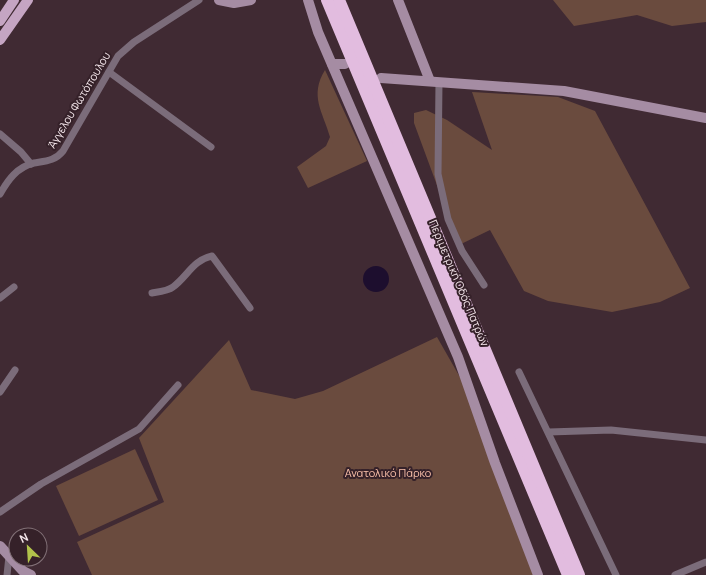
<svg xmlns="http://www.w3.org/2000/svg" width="706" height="575" viewBox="0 0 706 575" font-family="Manrope,sans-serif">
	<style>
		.green { fill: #6a4b3e }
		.water { fill: #1d0e2e }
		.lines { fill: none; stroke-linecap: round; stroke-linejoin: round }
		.street { stroke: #7b6c7a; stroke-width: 7 }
		.secondary { stroke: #a58ca3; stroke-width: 10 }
		.primary { stroke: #c5a5c3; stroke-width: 10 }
		.highway { stroke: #e2bcdf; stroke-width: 12 }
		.labels { text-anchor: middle; stroke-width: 4; stroke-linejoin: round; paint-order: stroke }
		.street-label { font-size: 11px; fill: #f6e8ed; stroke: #352129 }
		.park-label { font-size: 11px; fill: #fec3ac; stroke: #352129 }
	</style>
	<rect width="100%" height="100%" fill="#402a33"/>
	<g class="green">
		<polygon points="553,0 706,0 706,22 672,26 637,15 574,26"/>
		<path d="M 325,70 L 367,161 L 308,188 L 297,167 L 326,146 L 330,137 C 323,112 309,96 325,70 Z"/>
		<polygon points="472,92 558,97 595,111 690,288 660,302 612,312 548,301 524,291 490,230 459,245 414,123 414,113 426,110 447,120 492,150"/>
		<polygon points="437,337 465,386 534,575 92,575 77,542 164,502 139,438 229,340 251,390 295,399 323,391"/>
		<polygon points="135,449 158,500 79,536 56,486"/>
	</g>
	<circle class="water" cx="376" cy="279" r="13"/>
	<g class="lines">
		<g class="street">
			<polyline points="109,72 211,147"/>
			<polyline points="439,82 438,174 448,219 462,251 484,285"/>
			<polyline points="0,134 21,152 31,164"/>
			<path d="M 0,194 C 8,180 17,167 34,163 C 46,161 55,161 63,151 L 118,56 L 134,42 L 199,0"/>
			<path d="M 152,293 C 158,292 168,291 173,287 C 187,277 193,260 212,256 L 250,308"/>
			<polyline points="0,298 14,287"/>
			<polyline points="519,372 616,575"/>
			<polyline points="0,392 15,370"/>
			<polyline points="549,432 611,430 706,440"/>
			<polyline points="0,512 41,484 139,429 178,385"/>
			<polyline points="7,575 9,556"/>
			<polyline points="675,575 706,562"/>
		</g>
		<g class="secondary">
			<polyline points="219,0 234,3 251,0"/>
			<polyline points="308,0 318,32 458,357 495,463 538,575"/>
			<polyline points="398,0 430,81"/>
			<polyline points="332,64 345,64"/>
			<polyline points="381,78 564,91 706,118"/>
			<polyline points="0,546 23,571 31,575"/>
		</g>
		<g class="primary">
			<polyline points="0,21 14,0"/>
			<polyline points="0,40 28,0"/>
		</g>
		<g class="highway">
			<polyline points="327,0 568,575"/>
			<polyline points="339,0 579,575"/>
		</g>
	</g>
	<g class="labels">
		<g class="street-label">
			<text transform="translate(79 100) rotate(-59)" y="4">Άγγελου Φωτόπουλου</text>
			<text transform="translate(459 283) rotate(67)" y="4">Περιμετρική Οδός Πατρών</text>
		</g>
		<g class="park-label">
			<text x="388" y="477">Ανατολικό Πάρκο</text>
		</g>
	</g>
	<g transform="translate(28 547) rotate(335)"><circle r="19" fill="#352129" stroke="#827177"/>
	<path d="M0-3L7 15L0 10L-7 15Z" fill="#b2c34b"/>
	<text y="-6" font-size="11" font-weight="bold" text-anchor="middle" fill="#f6e8ed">N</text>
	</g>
</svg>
